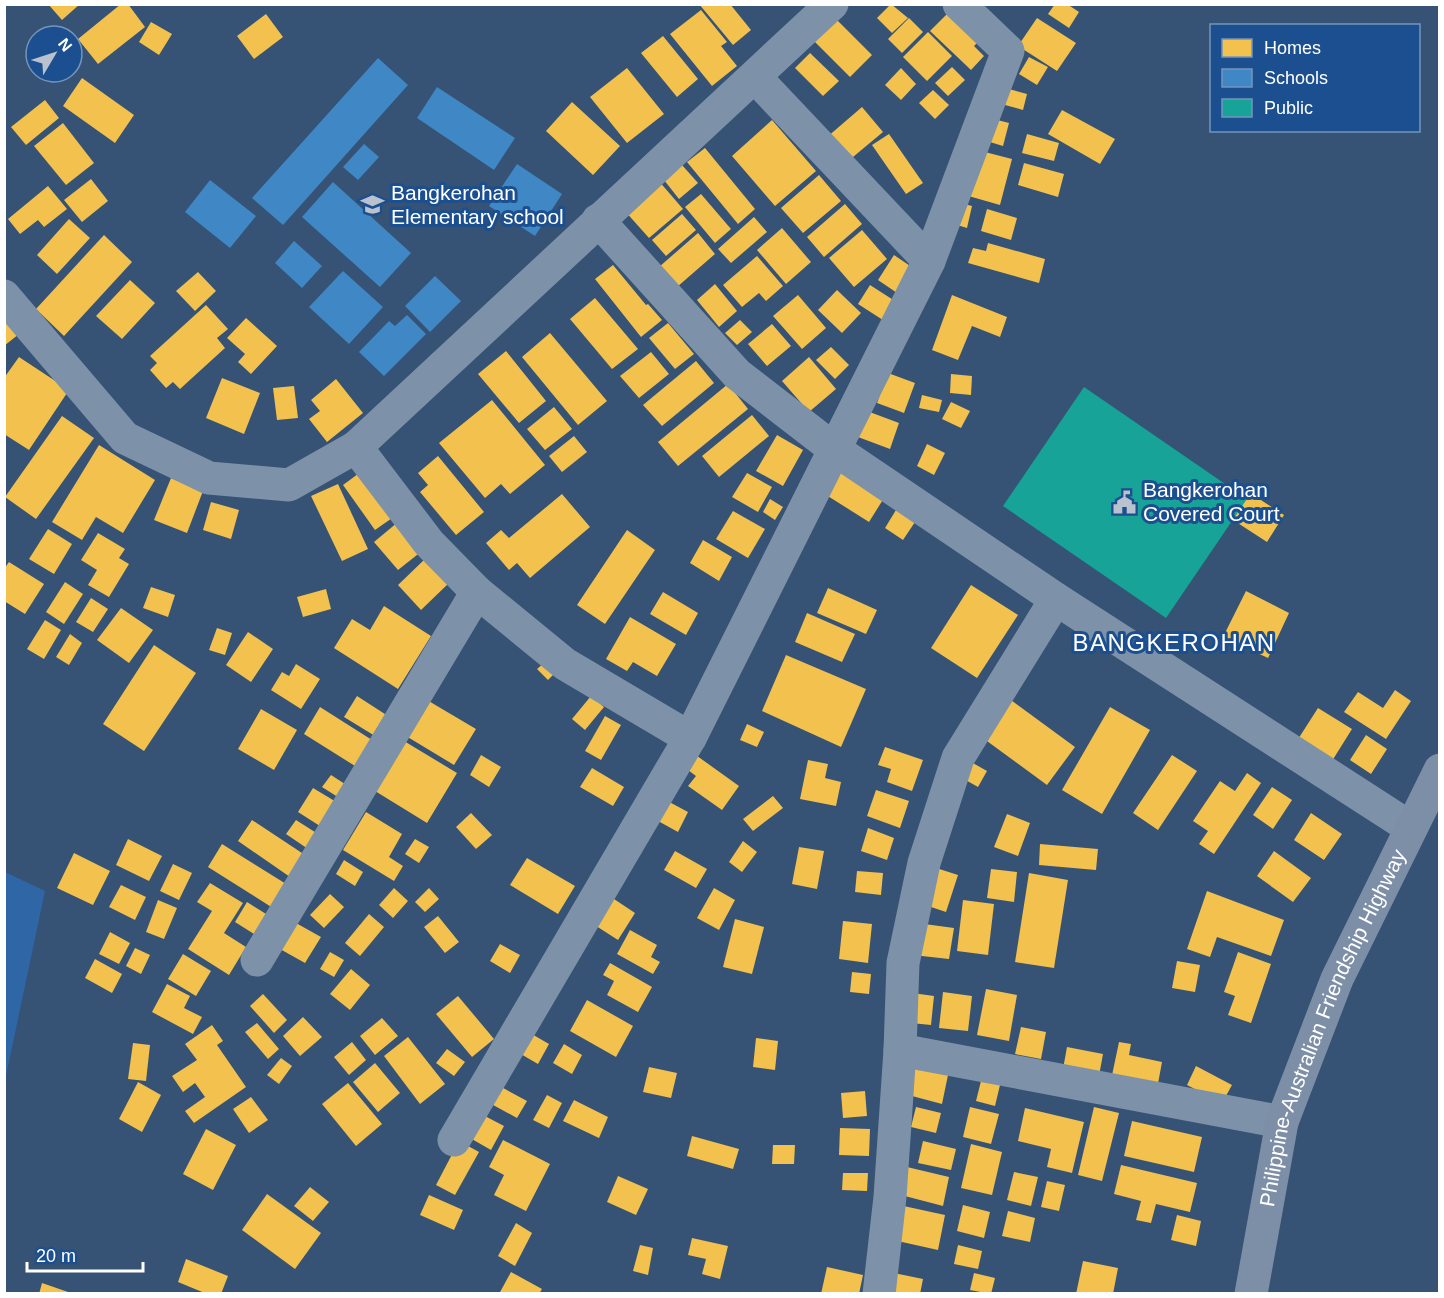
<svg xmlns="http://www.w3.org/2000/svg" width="1444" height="1298" viewBox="0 0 1444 1298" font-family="Arial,sans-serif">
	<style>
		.green { fill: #2f66a5 }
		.homes { fill: #f2c14e }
		.schools { fill: #3f88c5 }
		.public { fill: #17a398 }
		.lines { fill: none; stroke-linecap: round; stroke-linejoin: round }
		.minor { stroke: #7d92a8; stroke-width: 33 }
		.major { stroke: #7d8ea7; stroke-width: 33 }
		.labels { text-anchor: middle; stroke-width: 6; stroke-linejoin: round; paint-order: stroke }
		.poi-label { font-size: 21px; fill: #fff; stroke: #1b4f8f; text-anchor: start }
		.street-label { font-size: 21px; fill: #fff; stroke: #1b4f8f }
		.quarter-label { font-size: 24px; letter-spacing: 1.5px; fill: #fff; stroke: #1b4f8f }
	</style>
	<rect width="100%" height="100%" fill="#365274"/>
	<polygon class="green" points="5,872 45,891 5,1081"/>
	<g class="homes">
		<polygon points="48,4 80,4 62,20"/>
		<polygon points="121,4 128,4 145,27 98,64 78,39"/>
		<polygon points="699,4 730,4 751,30 733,45"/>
		<polygon points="891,4 908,18 892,33 877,18"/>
		<polygon points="1055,4 1067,4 1079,12 1069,28 1048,14"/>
		<polygon points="952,9 982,38 974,46 984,56 971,70 930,31"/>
		<polygon points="701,10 727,42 721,46 737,66 712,86 670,34"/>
		<polygon points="266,14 283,37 254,59 237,36"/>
		<polygon points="834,17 872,55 850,77 812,39"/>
		<polygon points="909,18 923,32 902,53 888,39"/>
		<polygon points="1037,18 1076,43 1057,71 1018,46"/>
		<polygon points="151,22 172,34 159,55 139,42"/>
		<polygon points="928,32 952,56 927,81 903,57"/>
		<polygon points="663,36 698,79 677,97 641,53"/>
		<polygon points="810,53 839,81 823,96 795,68"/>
		<polygon points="1029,57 1048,67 1037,85 1019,74"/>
		<polygon points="952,67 965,80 948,96 935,83"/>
		<polygon points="627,68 664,114 627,143 590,97"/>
		<polygon points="901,68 916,84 901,100 885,85"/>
		<polygon points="82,78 134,115 115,143 63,106"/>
		<polygon points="1009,89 1027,94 1023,110 1005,105"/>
		<polygon points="933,90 949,105 935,119 919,103"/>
		<polygon points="45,100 59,118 26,145 11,127"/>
		<polygon points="572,102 620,146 593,175 546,131"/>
		<polygon points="862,107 883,132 847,162 826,138"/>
		<polygon points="1062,110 1115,139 1100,164 1048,134"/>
		<polygon points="986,117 1009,123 1003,146 980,139"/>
		<polygon points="772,120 816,171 775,206 732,156"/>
		<polygon points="63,123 94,163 66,185 34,146"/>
		<polygon points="889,134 923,183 906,194 872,145"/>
		<polygon points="1027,134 1059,143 1054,161 1022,153"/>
		<polygon points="705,148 755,209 738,224 687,162"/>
		<polygon points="981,151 1012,159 1000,205 958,193"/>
		<polygon points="1024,163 1064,174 1058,197 1018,185"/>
		<polygon points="682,165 698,183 679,199 664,180"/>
		<polygon points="819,175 841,201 803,233 781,208"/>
		<polygon points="91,179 108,201 82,222 64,200"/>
		<polygon points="658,180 683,209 649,238 624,210"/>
		<polygon points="48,186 67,209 44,227 38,220 20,234 8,219"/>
		<polygon points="701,194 731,229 715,243 685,207"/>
		<polygon points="953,201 972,206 967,228 947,222"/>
		<polygon points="845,204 862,224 824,257 807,237"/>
		<polygon points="987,209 1017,218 1011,240 981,231"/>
		<polygon points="682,214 696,230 666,256 652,240"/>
		<polygon points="754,217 767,232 731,263 718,249"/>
		<polygon points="69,219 90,238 57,274 37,255"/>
		<polygon points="782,228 811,262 786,284 757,250"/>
		<polygon points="862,230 887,259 854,287 829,258"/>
		<polygon points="698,233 715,254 677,287 659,267"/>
		<polygon points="104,235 132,262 64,336 36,309"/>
		<polygon points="988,243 1045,259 1039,283 968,263 973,248 986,251"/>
		<polygon points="894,255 916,270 900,295 878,280"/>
		<polygon points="757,256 783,286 766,301 759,293 742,307 723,285"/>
		<polygon points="613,265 646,305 648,304 662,320 641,337 595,279"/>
		<polygon points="198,272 216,291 195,311 176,291"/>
		<polygon points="130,280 155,303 122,339 96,316"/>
		<polygon points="715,284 737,311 719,327 697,300"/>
		<polygon points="870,285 898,303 886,322 858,304"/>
		<polygon points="837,290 861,313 842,333 818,310"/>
		<polygon points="798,295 826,328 802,349 773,316"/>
		<polygon points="952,295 1007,317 1000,337 972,326 958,360 932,350"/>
		<polygon points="595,298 638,349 612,369 570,319"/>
		<polygon points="206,305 228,329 217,338 225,348 180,389 173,382 166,388 150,370 157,363 150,356"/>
		<polygon points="4,316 19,334 4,346"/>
		<polygon points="246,318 277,346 251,374 238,362 245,354 227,338"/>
		<polygon points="740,320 752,332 737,345 725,333"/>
		<polygon points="668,323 694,354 675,369 649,338"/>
		<polygon points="772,324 791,346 767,366 748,344"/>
		<polygon points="550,333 607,401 578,425 522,357"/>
		<polygon points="831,347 849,365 835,379 816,360"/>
		<polygon points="506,351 546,401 519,423 478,374"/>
		<polygon points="651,352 669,374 639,398 620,376"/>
		<polygon points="19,357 69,390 29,450 4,434 4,378"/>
		<polygon points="809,357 836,389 809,412 782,381"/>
		<polygon points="696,361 714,383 662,426 643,405"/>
		<polygon points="888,373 915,383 904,413 877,403"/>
		<polygon points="951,374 972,376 971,395 950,393"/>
		<polygon points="222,378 260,393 244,434 206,418"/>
		<polygon points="336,379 363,413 327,442 309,419 320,411 311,400"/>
		<polygon points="728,384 748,409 678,466 658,442"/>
		<polygon points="294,386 298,418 277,420 273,388"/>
		<polygon points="922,395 942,400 939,412 919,408"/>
		<polygon points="492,400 545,465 510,494 501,484 485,498 439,443"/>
		<polygon points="951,402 970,411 961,428 942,419"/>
		<polygon points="554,407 572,429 545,450 527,429"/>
		<polygon points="867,411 899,423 890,449 858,437"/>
		<polygon points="752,415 769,436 719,477 702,456"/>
		<polygon points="62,416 94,438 36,519 5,497"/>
		<polygon points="777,435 803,450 783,486 756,471"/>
		<polygon points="574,436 587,452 562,472 549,456"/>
		<polygon points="927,444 945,453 934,475 917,466"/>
		<polygon points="99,445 155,480 123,533 96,517 82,540 52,522"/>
		<polygon points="438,456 484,512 456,535 420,492 428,485 418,473"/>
		<polygon points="838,469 884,498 869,522 823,493"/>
		<polygon points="362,471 395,516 375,530 343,485"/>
		<polygon points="747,473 772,487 758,512 732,497"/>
		<polygon points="171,478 203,491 187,533 154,520"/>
		<polygon points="338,484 368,549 342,561 311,496"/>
		<polygon points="1247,491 1284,515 1267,542 1230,518"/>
		<polygon points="562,494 590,527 530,578 517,563 509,570 486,543 501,530 509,538"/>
		<polygon points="770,499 783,507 775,520 763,512"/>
		<polygon points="211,502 239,510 231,539 203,530"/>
		<polygon points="896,510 915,522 903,540 885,528"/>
		<polygon points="733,511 765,529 748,558 716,539"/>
		<polygon points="398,522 422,551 398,570 374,542"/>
		<polygon points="48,529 72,544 54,574 29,559"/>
		<polygon points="627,530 655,550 605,624 577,605"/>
		<polygon points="98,533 125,549 119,558 129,564 109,597 88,585 97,570 81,560"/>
		<polygon points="703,540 732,557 719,581 690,563"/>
		<polygon points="426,558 449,583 421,610 398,585"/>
		<polygon points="9,562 44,584 25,614 4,601 4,569"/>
		<polygon points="65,582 83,594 64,624 46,612"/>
		<polygon points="971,585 1018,615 977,678 931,648"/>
		<polygon points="151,587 175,595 168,617 143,608"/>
		<polygon points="828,588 877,610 866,634 817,613"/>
		<polygon points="326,589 331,609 303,617 297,597"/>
		<polygon points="1246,591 1289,613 1268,658 1223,637"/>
		<polygon points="663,592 698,613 686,635 650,614"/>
		<polygon points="91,598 108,609 93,632 76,622"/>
		<polygon points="384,606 431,636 398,689 334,648 352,619 370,630"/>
		<polygon points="121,608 153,630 129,663 97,640"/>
		<polygon points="807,613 855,634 842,662 795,642"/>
		<polygon points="630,617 676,644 657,676 633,662 627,671 606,659"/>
		<polygon points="45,620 61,630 44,659 27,649"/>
		<polygon points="217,628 232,633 225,655 209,650"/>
		<polygon points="248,632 273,649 251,682 226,665"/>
		<polygon points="70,634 82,643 69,665 56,657"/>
		<polygon points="154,645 196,673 144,751 103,724"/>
		<polygon points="786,655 866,689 841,747 762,711"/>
		<polygon points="544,663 555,673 548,680 537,669"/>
		<polygon points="296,664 320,679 301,709 271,690 282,672 289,676"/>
		<polygon points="1395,690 1411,701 1386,739 1344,712 1358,692 1383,708"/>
		<polygon points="1004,695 1075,747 1047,785 976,733"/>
		<polygon points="357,696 388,716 375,736 344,717"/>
		<polygon points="591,696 604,707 585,730 572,719"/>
		<polygon points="427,700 476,729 454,765 406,736"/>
		<polygon points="320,707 372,740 355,766 304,734"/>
		<polygon points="1110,707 1150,730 1102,814 1062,790"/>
		<polygon points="1318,708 1352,729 1327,769 1293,747"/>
		<polygon points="261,709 297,730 274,770 238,749"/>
		<polygon points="605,716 621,725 601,760 585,751"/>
		<polygon points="747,724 764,732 757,747 740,740"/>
		<polygon points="1366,735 1387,749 1371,774 1350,760"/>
		<polygon points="404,741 457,773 427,823 375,791"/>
		<polygon points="885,747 923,760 912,791 887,782 891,769 878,765"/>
		<polygon points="693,753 739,786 722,810 688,786 696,776 684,767"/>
		<polygon points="481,755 501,767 489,787 470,775"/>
		<polygon points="1172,755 1197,771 1158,830 1133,813"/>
		<polygon points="964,758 987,771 978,787 955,774"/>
		<polygon points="808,760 828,764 825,778 841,782 836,806 800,799"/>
		<polygon points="592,768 624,787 613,806 580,787"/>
		<polygon points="1247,773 1261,783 1214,854 1199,844 1208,831 1193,821 1220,781 1235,791"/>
		<polygon points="331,775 348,786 341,799 322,787"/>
		<polygon points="1272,787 1292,800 1273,829 1253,815"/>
		<polygon points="313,788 338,803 323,828 298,812"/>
		<polygon points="876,790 909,801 900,828 867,816"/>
		<polygon points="773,796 783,808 753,831 743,819"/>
		<polygon points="660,797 688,812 678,832 649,816"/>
		<polygon points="366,812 402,834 389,857 403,866 394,881 343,850"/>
		<polygon points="471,813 492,835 476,849 456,827"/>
		<polygon points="1311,813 1342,834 1324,860 1294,840"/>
		<polygon points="1007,814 1030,823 1018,856 994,847"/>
		<polygon points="252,820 305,855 290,877 238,841"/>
		<polygon points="296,820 318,834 308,849 286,834"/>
		<polygon points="868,828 894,838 887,860 861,851"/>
		<polygon points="128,839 162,856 149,881 116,865"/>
		<polygon points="415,839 429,847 419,863 405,854"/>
		<polygon points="743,841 757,852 742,872 729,862"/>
		<polygon points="222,844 291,887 276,910 208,867"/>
		<polygon points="1040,844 1098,849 1096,870 1039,865"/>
		<polygon points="799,847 824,851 817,889 792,884"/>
		<polygon points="675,851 707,869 696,888 664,870"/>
		<polygon points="1274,851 1311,878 1293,902 1257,876"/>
		<polygon points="74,853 110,871 93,905 57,888"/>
		<polygon points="527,858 575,886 558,914 510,885"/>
		<polygon points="344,860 363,872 355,886 336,874"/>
		<polygon points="173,864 192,873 179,900 160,891"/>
		<polygon points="930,866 958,875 946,912 919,903"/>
		<polygon points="991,869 1017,872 1014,902 987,898"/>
		<polygon points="857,871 883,873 881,895 855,892"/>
		<polygon points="1029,873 1068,880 1054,968 1015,962"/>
		<polygon points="210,883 243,903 224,933 246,947 229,975 188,949 212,911 197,902"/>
		<polygon points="121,885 146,897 135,920 109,907"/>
		<polygon points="394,888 408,901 393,918 379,905"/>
		<polygon points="429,888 439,899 425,912 415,902"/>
		<polygon points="714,888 735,900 719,930 697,918"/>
		<polygon points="1207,891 1284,920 1271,956 1217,937 1210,957 1187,949"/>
		<polygon points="330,894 344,907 324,928 310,915"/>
		<polygon points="611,897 635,913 618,940 593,924"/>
		<polygon points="158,900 177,908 164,939 146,932"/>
		<polygon points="963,900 994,904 988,955 957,951"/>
		<polygon points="247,902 271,917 259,937 235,922"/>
		<polygon points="369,914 384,927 360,956 345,943"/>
		<polygon points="438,916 459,942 445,953 424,927"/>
		<polygon points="735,919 764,927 752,974 723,967"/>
		<polygon points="843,921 872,924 868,963 839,959"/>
		<polygon points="296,923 321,937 305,963 280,949"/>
		<polygon points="917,923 954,928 949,959 913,955"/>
		<polygon points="630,930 657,945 651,957 660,962 653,974 617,954"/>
		<polygon points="110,932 130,943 119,964 99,954"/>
		<polygon points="500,944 520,955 510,973 490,961"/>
		<polygon points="135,948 150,955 141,974 126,966"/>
		<polygon points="330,952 344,960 334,977 320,969"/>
		<polygon points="1238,952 1271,964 1251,1023 1228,1015 1235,996 1224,992"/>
		<polygon points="183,954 211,971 196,996 168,979"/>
		<polygon points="95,959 122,974 112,993 85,978"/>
		<polygon points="1177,961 1200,965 1195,992 1172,988"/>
		<polygon points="610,963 652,987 638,1012 607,995 614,981 603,975"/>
		<polygon points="351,969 370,985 350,1010 330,994"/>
		<polygon points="852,972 871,974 869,994 850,992"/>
		<polygon points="167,984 190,996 184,1008 202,1017 193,1034 152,1012"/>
		<polygon points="986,989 1017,995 1009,1041 977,1035"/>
		<polygon points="905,992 934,996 931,1025 901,1022"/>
		<polygon points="943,992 972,996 968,1031 939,1028"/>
		<polygon points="263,994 287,1020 274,1033 250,1006"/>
		<polygon points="458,996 494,1039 472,1057 436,1014"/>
		<polygon points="587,1000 633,1026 616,1057 570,1031"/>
		<polygon points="303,1017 322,1037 300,1056 283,1036"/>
		<polygon points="382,1018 398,1036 375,1055 360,1036"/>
		<polygon points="257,1023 279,1049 268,1059 245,1032"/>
		<polygon points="212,1025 223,1041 217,1045 246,1087 194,1123 185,1111 205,1097 195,1083 183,1092 172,1076 197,1060 185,1044"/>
		<polygon points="1021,1027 1046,1032 1041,1059 1015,1054"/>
		<polygon points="530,1033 549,1044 538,1064 519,1053"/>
		<polygon points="408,1037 445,1084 420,1104 384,1056"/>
		<polygon points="756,1038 778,1041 775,1070 753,1067"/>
		<polygon points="352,1042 366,1060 349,1075 334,1057"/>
		<polygon points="1119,1042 1131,1044 1129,1055 1162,1062 1157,1089 1111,1080"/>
		<polygon points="133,1043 150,1045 146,1081 128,1079"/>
		<polygon points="564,1044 582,1055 572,1074 553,1063"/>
		<polygon points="1067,1047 1103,1054 1099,1076 1063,1069"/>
		<polygon points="447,1049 465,1062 454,1076 436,1063"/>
		<polygon points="281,1058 292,1066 279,1084 267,1075"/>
		<polygon points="375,1063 400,1093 378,1112 353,1082"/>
		<polygon points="906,1065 948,1075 942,1104 912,1096"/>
		<polygon points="1196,1066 1232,1085 1222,1103 1187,1085"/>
		<polygon points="649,1067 677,1073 671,1098 643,1092"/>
		<polygon points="981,1081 1000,1085 995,1106 976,1101"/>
		<polygon points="138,1082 161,1095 142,1132 119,1119"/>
		<polygon points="348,1083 382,1124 356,1146 322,1104"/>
		<polygon points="494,1083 527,1101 517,1118 484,1100"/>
		<polygon points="865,1091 867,1116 843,1118 841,1093"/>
		<polygon points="547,1095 562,1103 549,1128 533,1120"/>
		<polygon points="251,1097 268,1120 249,1133 233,1109"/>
		<polygon points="574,1100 608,1117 599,1138 563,1121"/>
		<polygon points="916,1107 941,1113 936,1133 911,1127"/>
		<polygon points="970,1107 999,1114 991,1144 963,1137"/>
		<polygon points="1094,1107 1119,1113 1102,1181 1078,1175"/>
		<polygon points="1025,1108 1084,1122 1072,1173 1047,1167 1051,1149 1018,1141"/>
		<polygon points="483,1115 504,1126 491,1150 470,1138"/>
		<polygon points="1132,1121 1202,1137 1194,1172 1124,1156"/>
		<polygon points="840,1128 870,1129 869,1156 839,1155"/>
		<polygon points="206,1129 236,1145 213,1190 183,1174"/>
		<polygon points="692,1136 739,1149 733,1169 687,1156"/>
		<polygon points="503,1140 550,1164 526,1211 494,1195 504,1175 489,1167"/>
		<polygon points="459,1141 479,1152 455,1195 436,1185"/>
		<polygon points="923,1141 956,1149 951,1170 918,1163"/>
		<polygon points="971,1144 1002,1152 992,1195 961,1188"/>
		<polygon points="773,1145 795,1145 794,1164 772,1164"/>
		<polygon points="1121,1165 1197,1183 1190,1212 1156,1204 1151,1223 1136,1220 1141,1201 1114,1194"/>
		<polygon points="907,1167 949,1177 943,1206 901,1195"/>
		<polygon points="1014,1172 1038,1177 1031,1206 1007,1200"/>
		<polygon points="843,1173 868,1173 867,1191 842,1190"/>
		<polygon points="618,1176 648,1189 636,1215 607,1202"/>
		<polygon points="1047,1181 1065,1185 1059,1211 1041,1207"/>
		<polygon points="310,1187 329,1202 313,1221 294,1206"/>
		<polygon points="267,1194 321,1233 295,1269 242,1230"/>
		<polygon points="429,1195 463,1210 454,1230 420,1215"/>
		<polygon points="899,1205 945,1215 938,1250 893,1240"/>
		<polygon points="963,1205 990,1212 984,1238 957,1231"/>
		<polygon points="1008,1211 1035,1218 1030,1242 1002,1236"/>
		<polygon points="1177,1215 1201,1221 1196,1246 1171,1240"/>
		<polygon points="516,1223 532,1233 515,1266 498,1256"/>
		<polygon points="692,1238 728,1246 720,1279 702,1274 706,1259 688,1255"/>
		<polygon points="640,1245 653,1248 648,1275 633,1271"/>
		<polygon points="958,1245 982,1251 978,1269 954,1264"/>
		<polygon points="186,1259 228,1276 221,1294 207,1294 178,1282"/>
		<polygon points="1083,1261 1118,1268 1113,1294 1076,1294"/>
		<polygon points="827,1267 863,1275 859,1294 821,1294"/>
		<polygon points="511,1272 542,1289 539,1294 499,1294"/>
		<polygon points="894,1273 923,1279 920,1294 890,1294"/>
		<polygon points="974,1273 995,1278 991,1294 970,1290"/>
		<polygon points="42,1283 71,1293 71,1294 39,1294"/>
	</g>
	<g class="schools">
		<polygon points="378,58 408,85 283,225 252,198"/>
		<polygon points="437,87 515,138 494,170 417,118"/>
		<polygon points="364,144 379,157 358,180 343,167"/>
		<polygon points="517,164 562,194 535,236 489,206"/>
		<polygon points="210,180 256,216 230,248 185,212"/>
		<polygon points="333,182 411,253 380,287 302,217"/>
		<polygon points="294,241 322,266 302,288 275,263"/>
		<polygon points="343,271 383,307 349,344 309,307"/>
		<polygon points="435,276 461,301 430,332 405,306"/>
		<polygon points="407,315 426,334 384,376 359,352 389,321 395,326"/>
	</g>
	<polygon class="public" points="1084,387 1247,499 1166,618 1003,506"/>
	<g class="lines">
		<g class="minor">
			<polyline points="755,77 929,261"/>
			<polyline points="598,220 737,374 834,449 1056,599 1411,828"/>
			<polyline points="4,296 125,438 209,478 289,485 356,447 832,4"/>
			<polyline points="356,447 429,543 477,592 565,664 690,738"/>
			<polyline points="1056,599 958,758 924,863 903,963 900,1050 1282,1122"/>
			<polyline points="257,960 477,592"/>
			<polyline points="454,1140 690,738 929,261 1008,51 959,4"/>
			<polyline points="879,1294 890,1197 900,1050"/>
		</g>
		<path class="major" id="s1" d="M 1251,1294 L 1282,1122 L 1337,979 L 1440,770"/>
	</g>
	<defs>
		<symbol id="school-bare" viewBox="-9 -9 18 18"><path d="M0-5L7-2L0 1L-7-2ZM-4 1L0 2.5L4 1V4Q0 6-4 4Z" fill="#b9c2ce" stroke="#1b4f8f" stroke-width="2.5" paint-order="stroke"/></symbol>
		<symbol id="civic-bare" viewBox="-9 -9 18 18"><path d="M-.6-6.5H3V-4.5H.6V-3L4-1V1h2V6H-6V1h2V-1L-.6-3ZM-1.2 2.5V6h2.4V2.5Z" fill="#b9c2ce" stroke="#1b4f8f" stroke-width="2.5" paint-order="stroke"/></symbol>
	</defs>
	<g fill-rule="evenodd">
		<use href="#school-bare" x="356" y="188" width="33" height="33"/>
		<use href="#civic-bare" x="1108" y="486" width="33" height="33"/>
	</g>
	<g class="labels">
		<g class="poi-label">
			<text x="391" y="200">Bangkerohan<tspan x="391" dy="24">Elementary school</tspan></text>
			<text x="1143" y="497">Bangkerohan<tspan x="1143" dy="24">Covered Court</tspan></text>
		</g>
		<g class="street-label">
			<text dy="7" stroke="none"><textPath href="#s1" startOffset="280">Philippine-Australian Friendship Highway</textPath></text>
		</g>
		<g class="quarter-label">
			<text x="1174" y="651">BANGKEROHAN</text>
		</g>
	</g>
	<rect width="1444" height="1298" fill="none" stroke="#ffffff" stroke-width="12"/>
	<rect x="1210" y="24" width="210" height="108" fill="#1b4f8f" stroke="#7695bc" stroke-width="1.5"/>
	<rect x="1222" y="39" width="30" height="18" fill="#f2c14e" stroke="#7695bc" stroke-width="1.5"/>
	<text x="1264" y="54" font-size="18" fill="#ffffff">Homes</text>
	<rect x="1222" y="69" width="30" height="18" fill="#3f88c5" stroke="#7695bc" stroke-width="1.5"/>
	<text x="1264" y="84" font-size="18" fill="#ffffff">Schools</text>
	<rect x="1222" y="99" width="30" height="18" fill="#17a398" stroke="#7695bc" stroke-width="1.5"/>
	<text x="1264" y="114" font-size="18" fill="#ffffff">Public</text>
	<g transform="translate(54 54) rotate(51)"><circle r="28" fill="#1b4f8f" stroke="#7695bc" stroke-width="1.5"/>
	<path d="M0-4.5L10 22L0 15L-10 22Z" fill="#b9c2ce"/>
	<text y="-9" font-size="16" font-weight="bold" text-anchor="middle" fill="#ffffff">N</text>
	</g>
	<path d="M27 1262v9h116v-9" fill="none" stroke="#ffffff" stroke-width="3"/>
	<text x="36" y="1262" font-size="18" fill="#ffffff" stroke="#1b4f8f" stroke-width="4.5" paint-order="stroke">20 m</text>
</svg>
